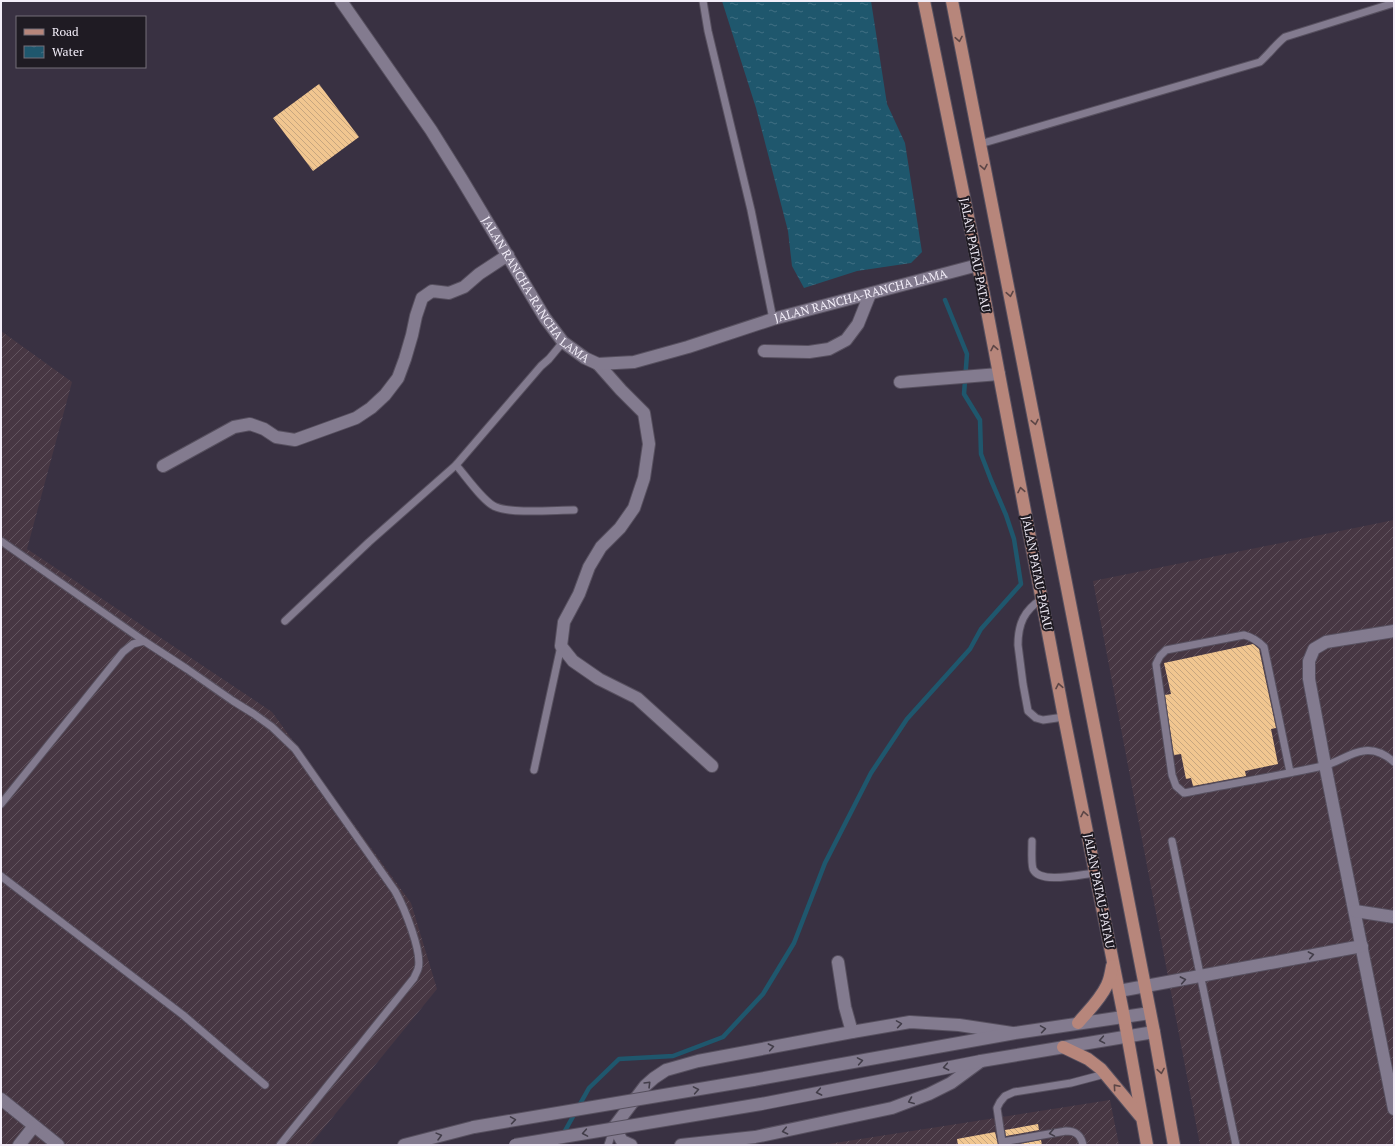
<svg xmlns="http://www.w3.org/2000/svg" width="1395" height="1146" viewBox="0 0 1395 1146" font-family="'PT Serif',serif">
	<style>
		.industrial { fill: url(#industrial-furrows) }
		.water { fill: url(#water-ripples) }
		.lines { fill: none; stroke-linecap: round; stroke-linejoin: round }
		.stream { stroke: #1f576d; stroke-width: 4.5 }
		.building { fill: url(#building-back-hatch) }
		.service-casing { stroke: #57505f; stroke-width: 9 }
		.minor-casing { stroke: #57505f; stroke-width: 14 }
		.tertiary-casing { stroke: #57505f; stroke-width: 14 }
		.primary-casing { stroke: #57505f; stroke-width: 14 }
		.service { stroke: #837b8f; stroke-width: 7 }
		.minor { stroke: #837b8f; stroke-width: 12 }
		.tertiary { stroke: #837b8f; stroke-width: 12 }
		.primary { stroke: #b7867b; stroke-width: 12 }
		.tertiary-bridge-casing { stroke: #57505f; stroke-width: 14; stroke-linecap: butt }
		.tertiary-bridge { stroke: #837b8f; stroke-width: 12 }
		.oneway { stroke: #5c4646 }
		.oneway2 { stroke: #423d49 }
		.labels { text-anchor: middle; stroke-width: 4; stroke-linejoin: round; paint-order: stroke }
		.street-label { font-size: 12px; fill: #f3eef9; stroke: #1f1b23 }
	</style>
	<defs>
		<pattern id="industrial-furrows" width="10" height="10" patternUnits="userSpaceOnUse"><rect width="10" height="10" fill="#473743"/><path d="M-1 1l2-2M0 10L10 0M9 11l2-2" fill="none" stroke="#62545f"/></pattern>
		<pattern id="water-ripples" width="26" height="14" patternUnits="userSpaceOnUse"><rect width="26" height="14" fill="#1f576d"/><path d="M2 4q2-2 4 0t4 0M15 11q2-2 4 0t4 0" fill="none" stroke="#406f83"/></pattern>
		<pattern id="building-back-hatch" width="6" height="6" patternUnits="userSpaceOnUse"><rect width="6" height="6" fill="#f1c690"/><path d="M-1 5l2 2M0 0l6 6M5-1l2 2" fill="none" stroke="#c7a67f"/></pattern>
	</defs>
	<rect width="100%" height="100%" fill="#393142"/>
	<g class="industrial">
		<polygon points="1,331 72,382 27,549 272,712 411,903 437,989 310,1145 1,1145"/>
		<polygon points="1394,520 1394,1145 1200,1145 1093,581"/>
		<polygon points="1110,1100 1119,1145 822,1145"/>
	</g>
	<polygon class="water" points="722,1 871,1 887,104 905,143 922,252 911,263 857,271 804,288 792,266 788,231 756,108"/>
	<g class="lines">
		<polyline class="stream" points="557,1145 589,1088 619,1059 673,1056 723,1037 763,994 794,943 825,863 871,773 907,719 970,649 981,629 1021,584 1014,539 1006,515 991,480 981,454 980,420 964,394 967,354 945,300"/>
	</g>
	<g class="building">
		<polygon points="319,84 359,137 313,171 273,118"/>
		<polygon points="1253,644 1259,649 1276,728 1271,729 1278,764 1245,771 1246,776 1193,786 1191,778 1186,779 1181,754 1174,755 1165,695 1171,694 1164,663"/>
		<polygon points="1038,1124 1039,1130 1006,1136 1005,1130"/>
		<polygon points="995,1132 998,1145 958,1145 957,1139"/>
		<polygon points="1041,1140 1042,1145 1014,1145"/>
	</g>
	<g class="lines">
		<defs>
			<g id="service">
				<polyline points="703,1 708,31 751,210 773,319"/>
				<path d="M 980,144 L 1260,62 C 1269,54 1276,44 1285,37 L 1394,3"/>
				<path d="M 456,465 C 465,475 484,503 496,507 C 513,514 555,510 574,510"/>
				<polyline points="1,541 144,641"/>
				<path d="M 1042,599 C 1024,610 1018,624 1018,645 L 1023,684 L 1028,711 L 1036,718 L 1043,720 L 1064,717"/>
				<polyline points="285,621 369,542 456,465 541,366 549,359 563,342"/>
				<polyline points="534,770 561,646"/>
				<path d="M 1290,772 L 1264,647 C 1258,641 1252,637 1244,635 L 1166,650 L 1160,656 L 1156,664 L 1172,775 L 1176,786 L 1184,793 C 1230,784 1277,776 1323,766 C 1337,763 1349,753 1363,751 C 1375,749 1386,755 1394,762"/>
				<path d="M 1,804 L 123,652 L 133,644 L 144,641 L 187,669 L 233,701 L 254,714 L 272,727 L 295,749 L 395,891 C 404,907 423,953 418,969 C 417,972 415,975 414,978 L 280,1145"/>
				<path d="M 1032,841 C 1032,848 1031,863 1033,869 C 1040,885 1082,874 1095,873"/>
				<polyline points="1172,841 1236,1145"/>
				<polyline points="1,876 183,1015 265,1085"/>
				<polyline points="608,1145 614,1127"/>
				<path d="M 1083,1145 C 1081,1135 1076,1131 1066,1131 L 1002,1142 L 997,1108 L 1000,1102 L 1005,1096 L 1014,1092 L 1071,1083 L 1105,1074"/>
			</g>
			<g id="minor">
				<polyline points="764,351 809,352 829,349 846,340 858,324 870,294"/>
				<polyline points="598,364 621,390 644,413 649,444 644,478 634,508 620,528 601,547 589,567 579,594 564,622 561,646 573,661 599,679 637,698 712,766"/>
				<polyline points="900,382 999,374"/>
				<polyline points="163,466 234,427 250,424 264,429 276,437 295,440 356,418 371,408 385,395 398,378 405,359 412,335 416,316 422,298 432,291 449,293 464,287 479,274 508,255"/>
				<polyline points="1394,631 1326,642 1314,649 1309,661 1309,679 1325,765 1394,1109"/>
				<polyline points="1355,911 1394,917"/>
				<polyline points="838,962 845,1007 852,1032"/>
				<polyline points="1119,991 1362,946"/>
				<polyline points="1,1099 58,1145"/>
				<polyline points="19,1145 34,1126"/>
				<polyline points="631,1145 622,1141 614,1127 645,1086 654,1078 666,1070 698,1061 852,1032 910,1022 959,1025 1012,1033"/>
				<polyline points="681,1145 755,1137 892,1108 929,1094 951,1083 981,1061"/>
			</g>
			<g id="tertiary">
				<path id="s1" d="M 341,1 L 431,130 L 461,178 L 545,318 L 563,342 L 585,358 L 598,364 L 634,362 L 688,347 L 773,319 L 978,265"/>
				<polyline points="753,1080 1015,1033 1150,1013"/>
				<polyline points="761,1104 981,1061 1154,1032"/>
				<polyline points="404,1145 474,1127"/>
			</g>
			<g id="primary">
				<polyline points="924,1 984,295 1064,717 1124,1017 1147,1145"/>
				<polyline points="952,1 1154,1032 1174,1145"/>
				<path d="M 1078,1023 C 1088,1011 1100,1000 1107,985 C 1110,979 1111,972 1112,966"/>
				<polyline points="1063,1047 1088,1059 1101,1069 1140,1116"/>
			</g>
		</defs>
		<use href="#service" class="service-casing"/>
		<use href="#minor" class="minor-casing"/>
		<use href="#tertiary" class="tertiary-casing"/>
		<use href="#primary" class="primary-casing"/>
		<use href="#service" class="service"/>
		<use href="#minor" class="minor"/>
		<use href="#tertiary" class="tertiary"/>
		<use href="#primary" class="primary"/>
		<defs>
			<g id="tertiary-bridge">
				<polyline points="474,1127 753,1080"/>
				<polyline points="515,1145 761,1104"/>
			</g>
		</defs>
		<use href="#tertiary-bridge" class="tertiary-bridge-casing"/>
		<use href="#tertiary-bridge" class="tertiary-bridge"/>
	</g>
	<defs><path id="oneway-chevron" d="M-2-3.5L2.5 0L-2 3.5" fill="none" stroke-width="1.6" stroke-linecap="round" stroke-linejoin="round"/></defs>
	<g class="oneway">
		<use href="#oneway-chevron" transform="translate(959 39) rotate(79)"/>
		<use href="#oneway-chevron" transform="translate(984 167) rotate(79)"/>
		<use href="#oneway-chevron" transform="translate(1010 294) rotate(79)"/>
		<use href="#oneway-chevron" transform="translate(994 348) rotate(-101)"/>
		<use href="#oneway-chevron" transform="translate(1035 422) rotate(79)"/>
		<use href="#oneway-chevron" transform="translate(1021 490) rotate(-101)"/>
		<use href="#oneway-chevron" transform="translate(1059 686) rotate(-101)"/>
		<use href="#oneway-chevron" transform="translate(1084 814) rotate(-101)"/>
		<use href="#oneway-chevron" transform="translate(1161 1071) rotate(80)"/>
		<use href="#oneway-chevron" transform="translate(1116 1087) rotate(-131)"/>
	</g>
	<g class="oneway2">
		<use href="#oneway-chevron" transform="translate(1311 955) rotate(-11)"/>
		<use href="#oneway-chevron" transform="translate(1183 980) rotate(-11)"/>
		<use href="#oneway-chevron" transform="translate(899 1024) rotate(-9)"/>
		<use href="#oneway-chevron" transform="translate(1043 1029) rotate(-9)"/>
		<use href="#oneway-chevron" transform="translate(1102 1040) rotate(170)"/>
		<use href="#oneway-chevron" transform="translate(771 1047) rotate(-11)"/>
		<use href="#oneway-chevron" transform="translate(860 1061) rotate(-10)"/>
		<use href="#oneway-chevron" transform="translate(946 1067) rotate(169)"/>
		<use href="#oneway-chevron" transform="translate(648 1084) rotate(-45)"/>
		<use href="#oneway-chevron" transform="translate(696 1090) rotate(-10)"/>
		<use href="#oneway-chevron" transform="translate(819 1092) rotate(169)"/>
		<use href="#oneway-chevron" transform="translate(911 1101) rotate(158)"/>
		<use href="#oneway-chevron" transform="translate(513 1120) rotate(-9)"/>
		<use href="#oneway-chevron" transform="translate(785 1131) rotate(168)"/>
		<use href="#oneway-chevron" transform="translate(585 1133) rotate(170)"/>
		<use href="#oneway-chevron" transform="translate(1052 1133) rotate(170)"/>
		<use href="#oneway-chevron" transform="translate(439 1136) rotate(-15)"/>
	</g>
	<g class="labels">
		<g class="street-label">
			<text transform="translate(975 255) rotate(79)" y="4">JALAN PATAU-PATAU</text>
			<text dy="4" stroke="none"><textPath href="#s1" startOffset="349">JALAN RANCHA-RANCHA LAMA</textPath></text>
			<text dy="4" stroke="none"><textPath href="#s1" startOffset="721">JALAN RANCHA-RANCHA LAMA</textPath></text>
			<text transform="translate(1037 573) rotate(79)" y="4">JALAN PATAU-PATAU</text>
			<text transform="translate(1099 891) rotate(79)" y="4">JALAN PATAU-PATAU</text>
		</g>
	</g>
	<rect width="1395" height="1146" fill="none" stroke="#f3eef9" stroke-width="4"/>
	<rect x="16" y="16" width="130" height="52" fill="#1f1b23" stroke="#746f79"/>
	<rect x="24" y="29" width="20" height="6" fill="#b7867b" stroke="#746f79"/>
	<text x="52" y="36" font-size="12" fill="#f3eef9">Road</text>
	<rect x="24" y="46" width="20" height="12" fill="url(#water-ripples)" stroke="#746f79"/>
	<text x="52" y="56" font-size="12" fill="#f3eef9">Water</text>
</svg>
